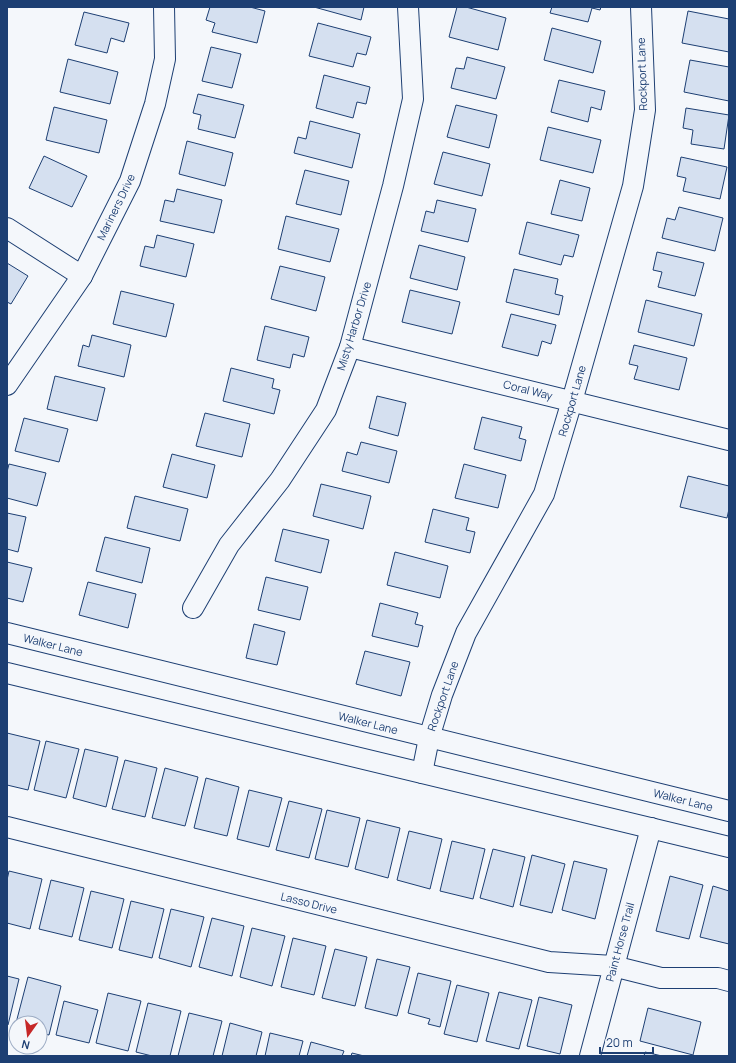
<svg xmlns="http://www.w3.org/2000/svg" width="736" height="1063" viewBox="0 0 736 1063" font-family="Manrope,sans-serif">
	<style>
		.building { fill: #d5e0f0; stroke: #1d3f73 }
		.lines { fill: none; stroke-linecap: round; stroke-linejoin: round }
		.minor-casing { stroke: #1d3f73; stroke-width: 22 }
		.minor { stroke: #f4f7fb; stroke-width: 20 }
		.labels { text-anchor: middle; stroke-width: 3; stroke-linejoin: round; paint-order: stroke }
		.street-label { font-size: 11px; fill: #1d3f73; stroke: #f4f7fb }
	</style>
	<rect width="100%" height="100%" fill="#f4f7fb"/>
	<g class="building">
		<polygon points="210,7 250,7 265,11 257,43 212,32 215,23 206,20"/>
		<polygon points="314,7 364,7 361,20"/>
		<polygon points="457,7 466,7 506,18 498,50 449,37"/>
		<polygon points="552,7 601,7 600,10 592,8 588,22 550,13"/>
		<polygon points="688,11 729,19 729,52 682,43"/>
		<polygon points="84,12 129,23 124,42 111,38 107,53 75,45"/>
		<polygon points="318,23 371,37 366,55 357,53 353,67 309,56"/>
		<polygon points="552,28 601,41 593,73 544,60"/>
		<polygon points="211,47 241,54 232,88 202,81"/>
		<polygon points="467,57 505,67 496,99 451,88 456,68 464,69"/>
		<polygon points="68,59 118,72 110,104 60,92"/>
		<polygon points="690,60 729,67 729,101 684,92"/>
		<polygon points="324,75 370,87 366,104 357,102 353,118 316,108"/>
		<polygon points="559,80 605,91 601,110 591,107 588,122 551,112"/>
		<polygon points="198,94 244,105 235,138 198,129 201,115 193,113"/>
		<polygon points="456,105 497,115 489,148 447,137"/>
		<polygon points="54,107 107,120 99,153 46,140"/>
		<polygon points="686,108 729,115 724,149 691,144 693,130 683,128"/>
		<polygon points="310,121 360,134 352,168 294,153 298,137 306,139"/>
		<polygon points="548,127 601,140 593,173 540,160"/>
		<polygon points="187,141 233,153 225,186 179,174"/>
		<polygon points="443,152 490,164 482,196 434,184"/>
		<polygon points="44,156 87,176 72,207 29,188"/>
		<polygon points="681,157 727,167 720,199 683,191 686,178 677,176"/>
		<polygon points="305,170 349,181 341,215 296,204"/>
		<polygon points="560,180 590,188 582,221 551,214"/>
		<polygon points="177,189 222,200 214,233 160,221 165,200 174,202"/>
		<polygon points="437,200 476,209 468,242 421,231 426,211 434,213"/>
		<polygon points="679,207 723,218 715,251 662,238 667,218 675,220"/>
		<polygon points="286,216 339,229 330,262 278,249"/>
		<polygon points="527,222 579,235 573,257 564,255 561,265 519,254"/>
		<polygon points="157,235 194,244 186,277 140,266 145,246 154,248"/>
		<polygon points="419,245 465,257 457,290 410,278"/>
		<polygon points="657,252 704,263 695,296 658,287 662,272 653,270"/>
		<polygon points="7,263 28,276 11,304 7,302"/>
		<polygon points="280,266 325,277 316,311 271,299"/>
		<polygon points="514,269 558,279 555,294 563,296 559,315 506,302"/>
		<polygon points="410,290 460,302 452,334 402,322"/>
		<polygon points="121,291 174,304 166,337 113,324"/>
		<polygon points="646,300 702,314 694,346 638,332"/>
		<polygon points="511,314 556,325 551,344 542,341 538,356 502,347"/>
		<polygon points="265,326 309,337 304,357 293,354 290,368 257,360"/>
		<polygon points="92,335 131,345 124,377 78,366 83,345 89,347"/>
		<polygon points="634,345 687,358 679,390 634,379 638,366 629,364"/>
		<polygon points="231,368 274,379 272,388 280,390 274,414 223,401"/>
		<polygon points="55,376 105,388 97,421 47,409"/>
		<polygon points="377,396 406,403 398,436 369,428"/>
		<polygon points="205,413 250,424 242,457 196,446"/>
		<polygon points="482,417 522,427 519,438 526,440 521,461 474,449"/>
		<polygon points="24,418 68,429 59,462 15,451"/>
		<polygon points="361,442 397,451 389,483 342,471 347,452 357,455"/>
		<polygon points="172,454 215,465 207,498 163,487"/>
		<polygon points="9,464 46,473 37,506 7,498 7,472"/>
		<polygon points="464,464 506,475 498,508 455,498"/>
		<polygon points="688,476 729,486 729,509 727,518 680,507"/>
		<polygon points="321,484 371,496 363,529 313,516"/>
		<polygon points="135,496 188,509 180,541 127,528"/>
		<polygon points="433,509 469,518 466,530 475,532 470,553 425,542"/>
		<polygon points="7,513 26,517 18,552 7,549"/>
		<polygon points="283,529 329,540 321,573 275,561"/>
		<polygon points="105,537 150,548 142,583 96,571"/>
		<polygon points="395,552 448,566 440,598 387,585"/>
		<polygon points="7,562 32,568 23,602 7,598"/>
		<polygon points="266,577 308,587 300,620 258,610"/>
		<polygon points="88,582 136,594 128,628 79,615"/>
		<polygon points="380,603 418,613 415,624 423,626 418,647 372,636"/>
		<polygon points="254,624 285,632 277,665 246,658"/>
		<polygon points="365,651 410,662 401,696 356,684"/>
		<polygon points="7,733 40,741 28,790 7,785"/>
		<polygon points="46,741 79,749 66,798 34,790"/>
		<polygon points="85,749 118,757 106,807 73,798"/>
		<polygon points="125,760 157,768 145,817 112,809"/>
		<polygon points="165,768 198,777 185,826 152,818"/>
		<polygon points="206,778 239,787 227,836 194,828"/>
		<polygon points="249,790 282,798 269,847 237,839"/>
		<polygon points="289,801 322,809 309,858 276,850"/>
		<polygon points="327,810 360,818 348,867 315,859"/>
		<polygon points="367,820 400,828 388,878 355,869"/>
		<polygon points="409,831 442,839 430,889 397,880"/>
		<polygon points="452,841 485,849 473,899 440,891"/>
		<polygon points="493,849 525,857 513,907 480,898"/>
		<polygon points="532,855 565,864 552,913 520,905"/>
		<polygon points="574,861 607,869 595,919 562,910"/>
		<polygon points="9,871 42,879 30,929 7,923 7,880"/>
		<polygon points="670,876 703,885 689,939 656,931"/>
		<polygon points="51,880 84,888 72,937 39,929"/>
		<polygon points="713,886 729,891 729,944 700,937"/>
		<polygon points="91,891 124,899 112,948 79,940"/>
		<polygon points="131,901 164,909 152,958 119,950"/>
		<polygon points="171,909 204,917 191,967 159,958"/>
		<polygon points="212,918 244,926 232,976 199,967"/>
		<polygon points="252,928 285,936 272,986 240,977"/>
		<polygon points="293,938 326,946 314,995 281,987"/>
		<polygon points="335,949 367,957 355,1006 322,998"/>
		<polygon points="377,959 410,967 397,1016 365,1008"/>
		<polygon points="418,973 451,981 440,1027 428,1024 430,1019 408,1013"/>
		<polygon points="7,976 19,979 8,1025 7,1025"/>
		<polygon points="28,977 61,986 49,1035 40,1033 40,1023 16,1023"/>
		<polygon points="457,985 489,993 477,1042 444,1034"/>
		<polygon points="499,992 532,1000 519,1049 486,1041"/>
		<polygon points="108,993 141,1001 128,1051 96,1043"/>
		<polygon points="539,997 572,1005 560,1054 527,1046"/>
		<polygon points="64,1001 98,1010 89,1043 56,1035"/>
		<polygon points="148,1003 181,1011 170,1056 152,1056 136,1052"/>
		<polygon points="648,1008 701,1022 693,1055 640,1041"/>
		<polygon points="189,1013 222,1021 213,1056 178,1056"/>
		<polygon points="230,1023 262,1032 256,1056 222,1056"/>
		<polygon points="270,1033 303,1041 299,1056 265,1056"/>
		<polygon points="311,1042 344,1051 342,1056 307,1056"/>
		<polygon points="645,1052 662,1056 644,1056"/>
		<polygon points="352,1053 364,1056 351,1056"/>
	</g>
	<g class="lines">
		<defs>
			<g id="minor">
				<polyline points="7,228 82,276"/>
				<polyline points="350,347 729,440"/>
				<polyline points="7,385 82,276 130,181 155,104 165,59 164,7"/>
				<polyline points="193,608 229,545 280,480 326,410 350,347 393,186 413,99 408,7"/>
				<polyline points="7,633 729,811"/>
				<polyline points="7,673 729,847"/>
				<polyline points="422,773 429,738 442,695 466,633 544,494 572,401 633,186 645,110 641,7"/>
				<polyline points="7,827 549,962 613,966 661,978 718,978 729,981"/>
				<polyline points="590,1056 651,828"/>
			</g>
		</defs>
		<use href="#minor" class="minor-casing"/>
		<use href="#minor" class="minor"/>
	</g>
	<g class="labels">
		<g class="street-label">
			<text transform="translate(642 74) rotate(-92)" y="4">Rockport Lane</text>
			<text transform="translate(116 207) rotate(-64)" y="4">Mariners Drive</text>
			<text transform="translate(354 326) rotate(-73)" y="4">Misty Harbor Drive</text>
			<text transform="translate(528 390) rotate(14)" y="4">Coral Way</text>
			<text transform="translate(572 401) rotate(-74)" y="4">Rockport Lane</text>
			<text transform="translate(53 645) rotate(14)" y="4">Walker Lane</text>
			<text transform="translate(443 696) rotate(-71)" y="4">Rockport Lane</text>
			<text transform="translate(368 723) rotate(14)" y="4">Walker Lane</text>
			<text transform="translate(683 800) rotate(14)" y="4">Walker Lane</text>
			<text transform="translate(309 903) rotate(14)" y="4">Lasso Drive</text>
			<text transform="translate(620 942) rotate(-75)" y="4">Paint Horse Trail</text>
		</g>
	</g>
	<rect width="736" height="1063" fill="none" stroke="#1d3f73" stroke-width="16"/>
	<g transform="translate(28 1035) rotate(194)"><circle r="19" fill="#f4f7fb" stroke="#9eadc5"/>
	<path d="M0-3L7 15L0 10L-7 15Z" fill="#c62828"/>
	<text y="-6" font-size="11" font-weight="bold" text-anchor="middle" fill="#1d3f73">N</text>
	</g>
	<path d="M600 1047v6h53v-6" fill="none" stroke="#1d3f73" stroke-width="2"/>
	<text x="606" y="1047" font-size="12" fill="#1d3f73" stroke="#f4f7fb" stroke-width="3" paint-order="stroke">20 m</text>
</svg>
